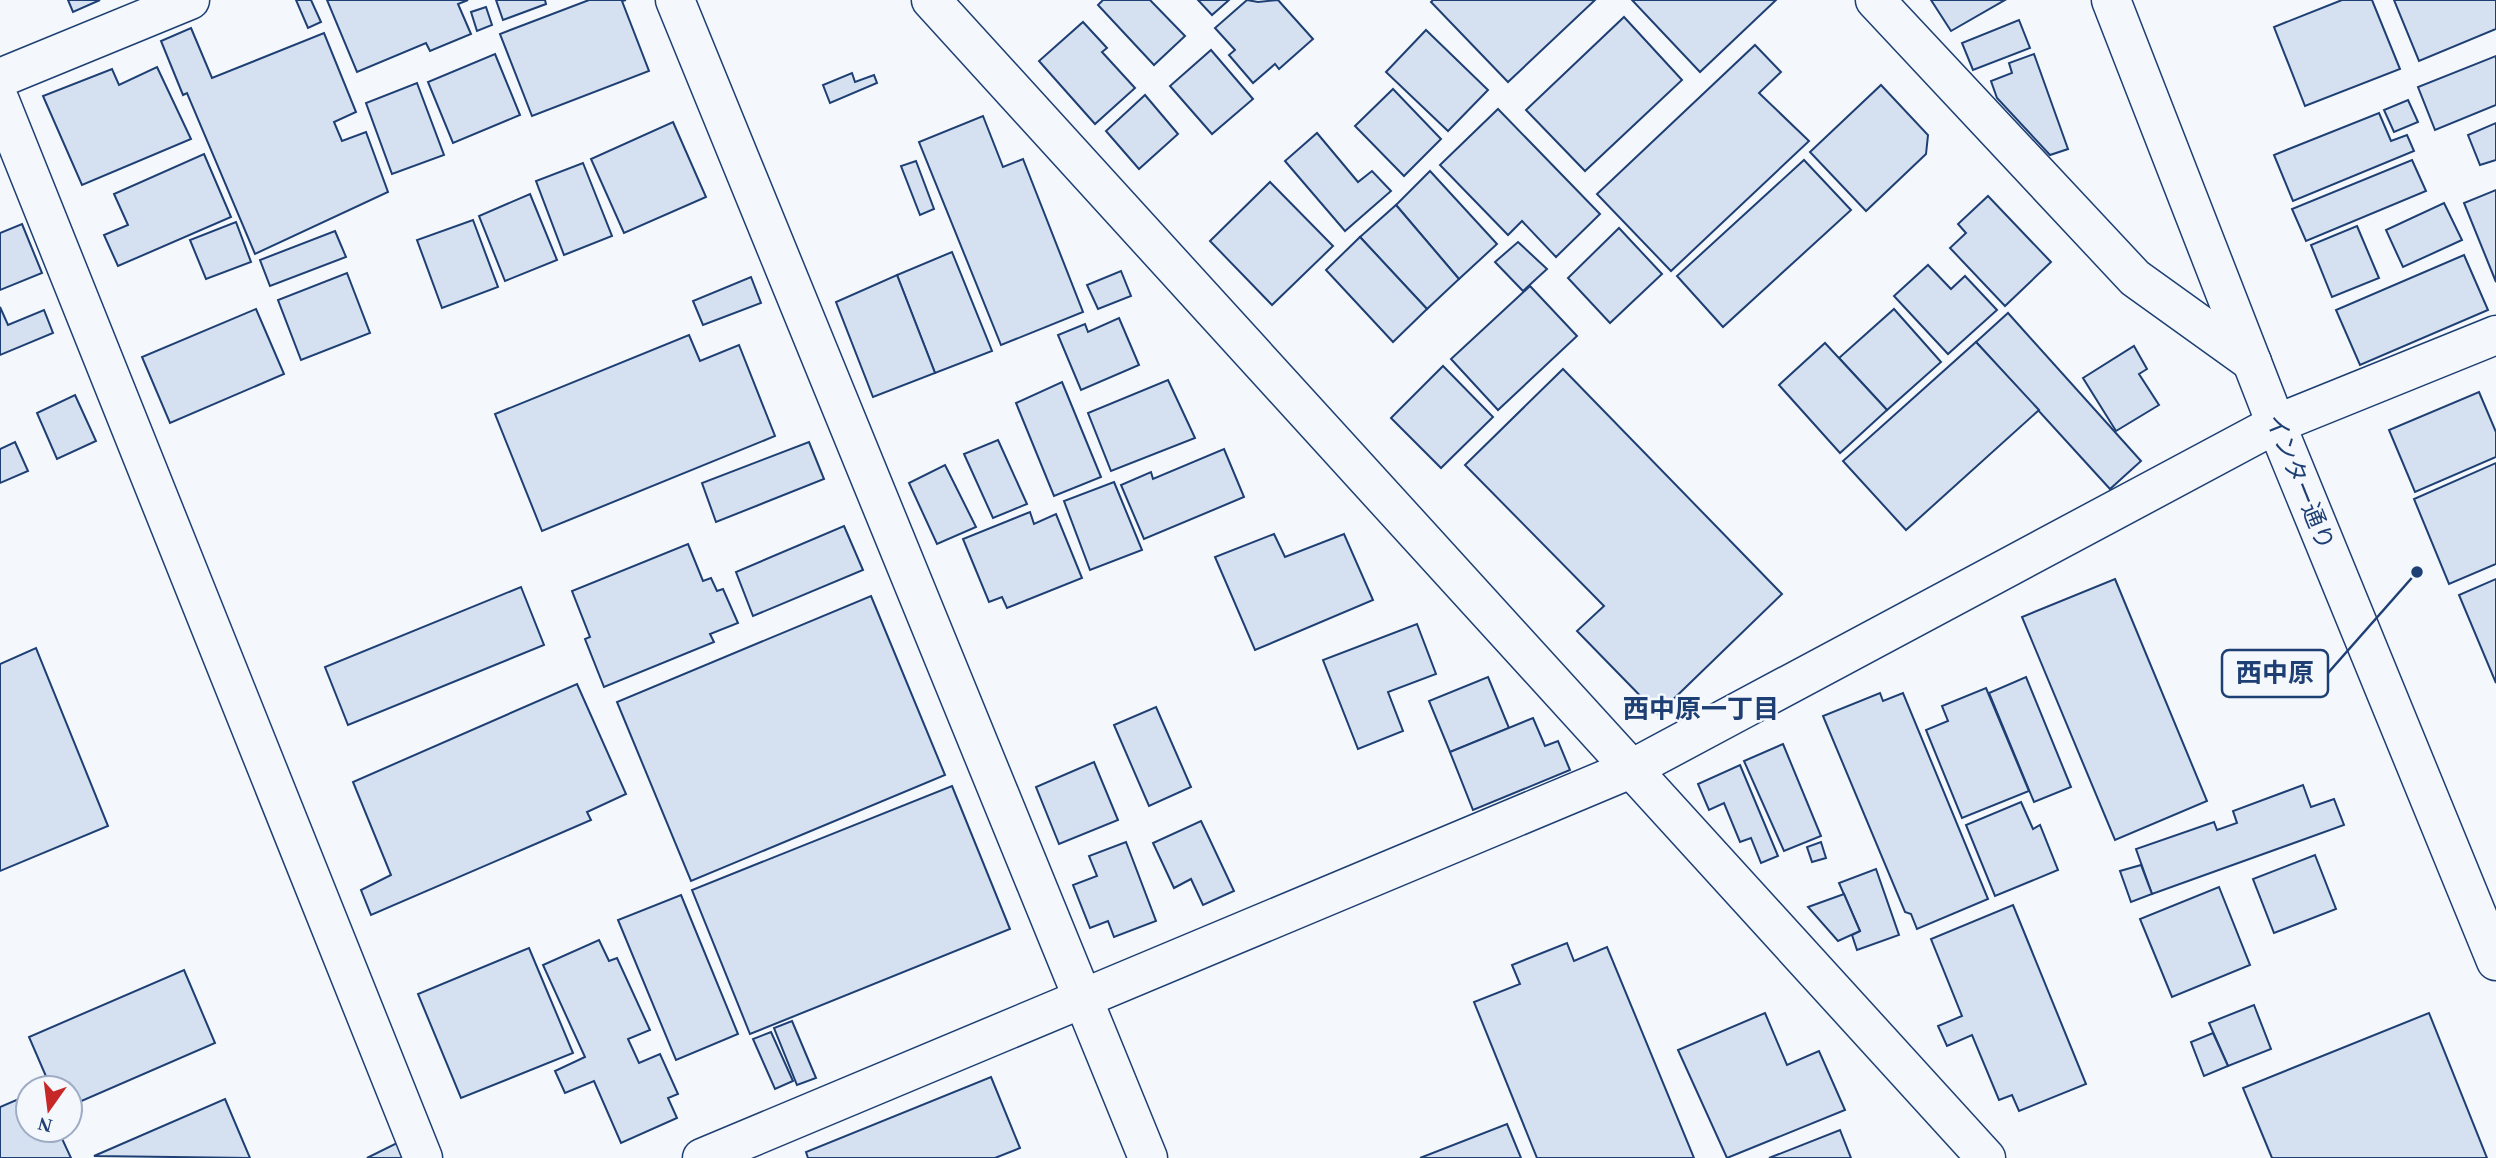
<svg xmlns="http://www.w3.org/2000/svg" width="2496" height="1158" viewBox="0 0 2496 1158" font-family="'Times New Roman','Noto Sans JP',serif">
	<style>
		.building { fill: #d5e0f0; stroke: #1d3f73; stroke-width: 2 }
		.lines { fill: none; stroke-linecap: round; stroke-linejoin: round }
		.minor-casing { stroke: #1d3f73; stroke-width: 41 }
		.major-casing { stroke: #1d3f73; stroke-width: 41 }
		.minor { stroke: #f4f7fb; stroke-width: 38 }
		.major { stroke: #f4f7fb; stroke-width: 38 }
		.labels { text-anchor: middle; stroke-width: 5; stroke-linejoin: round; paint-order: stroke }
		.street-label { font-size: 24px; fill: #1d3f73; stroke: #f4f7fb }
		.neighbourhood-label { font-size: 26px; font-weight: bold; fill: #1d3f73; stroke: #f4f7fb }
		.leader { fill: none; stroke: #1d3f73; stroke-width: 2.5 }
		.callout-dot { fill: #1d3f73; stroke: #f4f7fb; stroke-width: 2.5 }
		.callout { fill: #f4f7fb; stroke: #1d3f73; stroke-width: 2.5 }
		.callout-label { font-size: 26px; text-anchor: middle; font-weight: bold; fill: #1d3f73 }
	</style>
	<rect width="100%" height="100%" fill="#f4f7fb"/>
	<g class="building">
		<polygon points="68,0 100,0 73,12"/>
		<polygon points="296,0 311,0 321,22 308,28"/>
		<polygon points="327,0 468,0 458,4 471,34 430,51 426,43 357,72"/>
		<polygon points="496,0 545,0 546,4 503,20"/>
		<polygon points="589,0 626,0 622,1 649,71 532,116 500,34"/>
		<polygon points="1103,0 1150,0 1185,36 1154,65 1098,5"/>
		<polygon points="1198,0 1229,0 1212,15"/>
		<polygon points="1247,0 1258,2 1278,0 1313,39 1279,69 1275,64 1253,83 1229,55 1235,50 1215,28"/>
		<polygon points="1433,0 1595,0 1508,82 1431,2"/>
		<polygon points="1632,0 1776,0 1700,72"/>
		<polygon points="1931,0 2005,0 1951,31"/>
		<polygon points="2342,0 2372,0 2400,69 2305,106 2274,27"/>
		<polygon points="2394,0 2496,0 2496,29 2419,61"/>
		<polygon points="486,7 492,25 477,31 471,12"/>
		<polygon points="1624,17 1682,80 1585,171 1526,110"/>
		<polygon points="2019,20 2030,48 1973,70 1962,43"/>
		<polygon points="1083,22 1107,48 1102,52 1135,88 1095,124 1039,61"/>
		<polygon points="191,28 212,78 324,33 356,112 334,122 342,141 366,132 388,192 255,254 187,93 183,95 161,41"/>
		<polygon points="1426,30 1488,90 1448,131 1386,72"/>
		<polygon points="1755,45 1781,72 1759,93 1809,141 1671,271 1597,194"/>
		<polygon points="1211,50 1253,99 1212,134 1170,86"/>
		<polygon points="495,54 520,115 453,143 428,82"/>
		<polygon points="2034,54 2068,149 2050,155 1997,98 1991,81 2012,73 2009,63"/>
		<polygon points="2496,56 2496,105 2435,130 2418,87"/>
		<polygon points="157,67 191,139 82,185 43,96 112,69 119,85"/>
		<polygon points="852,73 855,82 874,75 877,83 830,103 823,85"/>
		<polygon points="417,83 444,155 392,174 366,103"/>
		<polygon points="1881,85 1928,135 1926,154 1866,211 1810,152"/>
		<polygon points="1393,89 1441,139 1404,176 1355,126"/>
		<polygon points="1145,95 1178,134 1139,169 1106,131"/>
		<polygon points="2408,100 2418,122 2394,132 2384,110"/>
		<polygon points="1498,109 1600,214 1556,257 1522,221 1508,235 1440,165"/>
		<polygon points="2379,113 2391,141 2407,135 2414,151 2293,201 2274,155"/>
		<polygon points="983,116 1003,167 1023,159 1083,312 1001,345 919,142"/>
		<polygon points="673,122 706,197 624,233 591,159"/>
		<polygon points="2496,123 2496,160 2480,165 2468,135"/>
		<polygon points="1317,133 1358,182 1372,171 1391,191 1345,231 1285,161"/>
		<polygon points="204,154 231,217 118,266 104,235 128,225 114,194"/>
		<polygon points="1804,160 1851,210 1723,327 1677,276"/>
		<polygon points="2412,160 2426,191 2306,241 2292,209"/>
		<polygon points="916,161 934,209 920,215 901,166"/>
		<polygon points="583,163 612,236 564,255 536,181"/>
		<polygon points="1430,171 1497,244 1459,279 1396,205"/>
		<polygon points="1270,182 1333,246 1272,305 1210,241"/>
		<polygon points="2496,190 2496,282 2464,203"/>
		<polygon points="530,194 557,260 505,281 479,216"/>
		<polygon points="1988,196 2051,262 2005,306 1950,248 1966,233 1958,224"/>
		<polygon points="2444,203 2462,240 2403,267 2386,230"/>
		<polygon points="1396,205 1459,279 1427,309 1360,237"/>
		<polygon points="473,220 498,287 442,308 417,240"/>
		<polygon points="236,222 251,262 206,279 190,240"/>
		<polygon points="22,224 42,273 0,290 0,233"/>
		<polygon points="2357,226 2379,278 2332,297 2311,245"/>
		<polygon points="1619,228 1662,274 1610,323 1568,278"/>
		<polygon points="335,231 346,257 270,286 260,260"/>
		<polygon points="1360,237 1427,309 1393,342 1326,270"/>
		<polygon points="1518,242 1547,269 1523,291 1495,262"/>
		<polygon points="952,252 992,351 935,373 897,275"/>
		<polygon points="2464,255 2488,310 2360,365 2336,310"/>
		<polygon points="1928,265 1951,289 1965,276 1997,310 1948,354 1894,296"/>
		<polygon points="1121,271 1131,296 1098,309 1087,285"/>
		<polygon points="347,273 370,333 301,360 278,300"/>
		<polygon points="897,275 935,373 873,397 836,302"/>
		<polygon points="751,277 761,303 703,325 693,301"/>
		<polygon points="1530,286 1577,336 1498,410 1451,359"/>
		<polygon points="0,307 8,325 44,310 53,333 0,355"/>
		<polygon points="256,309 284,374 170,423 142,357"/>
		<polygon points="1894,309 1941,362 1887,410 1839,358"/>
		<polygon points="2008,313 2141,461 2110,489 1976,342"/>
		<polygon points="1119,318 1139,365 1081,390 1058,335 1085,324 1088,332"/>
		<polygon points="689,335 700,361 739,345 775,436 542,531 495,414"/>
		<polygon points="1976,342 2039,410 1906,530 1843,461"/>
		<polygon points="1825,343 1887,410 1840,453 1779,385"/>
		<polygon points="2134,346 2147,369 2139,374 2159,405 2116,431 2083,378"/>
		<polygon points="1443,366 1493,417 1441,468 1391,418"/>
		<polygon points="1563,369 1782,594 1658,714 1577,631 1604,606 1465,465"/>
		<polygon points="1168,380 1195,438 1111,471 1088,413"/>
		<polygon points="1062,382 1101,477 1054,496 1016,403"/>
		<polygon points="2479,392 2496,432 2496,457 2415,492 2389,430"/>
		<polygon points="75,395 96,441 57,459 37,413"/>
		<polygon points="998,440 1027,504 993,518 964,454"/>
		<polygon points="15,442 28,471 0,483 0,449"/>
		<polygon points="809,442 824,479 716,522 702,483"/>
		<polygon points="1224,449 1244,497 1144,539 1121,485 1151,472 1153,479"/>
		<polygon points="2496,463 2496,564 2449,584 2414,499"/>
		<polygon points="945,465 976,527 937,544 909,483"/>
		<polygon points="1114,482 1142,550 1090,570 1064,501"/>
		<polygon points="1030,512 1034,524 1056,514 1082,578 1007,608 1002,597 989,602 963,539"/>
		<polygon points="844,526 863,570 753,616 736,572"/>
		<polygon points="1274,534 1285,557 1344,534 1373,600 1255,650 1215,557"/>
		<polygon points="688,544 703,581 711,578 717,591 723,589 738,623 710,634 714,642 604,687 585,639 590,637 572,591"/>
		<polygon points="2115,579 2207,801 2115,840 2022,617"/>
		<polygon points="2496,579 2496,683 2459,595"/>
		<polygon points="521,587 544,645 348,725 325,667"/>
		<polygon points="871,596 945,775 691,881 617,702"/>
		<polygon points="1417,624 1436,674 1388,692 1403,731 1358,749 1323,660"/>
		<polygon points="36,648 108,826 0,871 0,664"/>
		<polygon points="1488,677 1509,728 1450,752 1429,701"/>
		<polygon points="2026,677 2071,787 2034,802 1989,693"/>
		<polygon points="577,684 626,794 587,812 591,820 371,915 361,890 391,875 353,782"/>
		<polygon points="1986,688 2029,791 1962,818 1926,730 1948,721 1942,706"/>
		<polygon points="1880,693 1883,701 1903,693 1988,899 1917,929 1911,914 1905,912 1823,716"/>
		<polygon points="1156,707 1191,787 1149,806 1114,725"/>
		<polygon points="1533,718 1545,746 1558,741 1570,770 1473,810 1450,752"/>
		<polygon points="1783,744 1821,836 1784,851 1744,761"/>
		<polygon points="1094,762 1118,820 1059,844 1036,787"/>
		<polygon points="1740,765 1778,856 1761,863 1751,838 1740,842 1724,803 1709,810 1698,784"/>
		<polygon points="2303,785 2311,807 2334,799 2344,825 2152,894 2136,849 2214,822 2217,830 2237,823 2233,811"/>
		<polygon points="952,786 1010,929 750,1034 692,890"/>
		<polygon points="2021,802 2033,829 2040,825 2058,870 1995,896 1966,825"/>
		<polygon points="1201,821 1234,891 1203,905 1191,879 1174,888 1153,843"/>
		<polygon points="1126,842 1156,921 1114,937 1108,921 1090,928 1073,885 1097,876 1089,856"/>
		<polygon points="1821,842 1826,858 1812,862 1807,847"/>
		<polygon points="2315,855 2336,909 2274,933 2253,879"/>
		<polygon points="2141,865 2152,894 2131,902 2120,871"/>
		<polygon points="1876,869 1899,935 1857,950 1852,935 1860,931 1839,883"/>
		<polygon points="2219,887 2250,965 2172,997 2140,919"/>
		<polygon points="1844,894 1860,931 1838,941 1808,907"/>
		<polygon points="681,895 738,1034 676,1060 618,920"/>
		<polygon points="2013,905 2086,1084 2019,1111 2012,1095 1999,1100 1972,1035 1947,1046 1938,1026 1962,1016 1931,939"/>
		<polygon points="599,940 609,961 617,958 650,1030 628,1039 639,1063 660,1054 678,1094 668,1098 677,1118 621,1143 594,1081 565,1093 555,1071 585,1057 543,965"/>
		<polygon points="1567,943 1574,961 1607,947 1694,1158 1537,1158 1474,1002 1520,984 1512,965"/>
		<polygon points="529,948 573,1053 461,1098 418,994"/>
		<polygon points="184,970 215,1043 70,1106 70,1088 51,1088 29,1037"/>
		<polygon points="2254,1005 2271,1049 2228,1066 2209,1023"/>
		<polygon points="1765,1013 1787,1065 1819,1051 1845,1110 1727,1158 1678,1050"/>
		<polygon points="2429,1013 2487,1158 2272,1158 2243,1088"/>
		<polygon points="792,1021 816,1078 797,1085 774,1028"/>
		<polygon points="771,1032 793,1081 775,1089 753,1039"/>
		<polygon points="2213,1033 2228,1066 2204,1076 2191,1042"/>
		<polygon points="991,1077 1020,1148 995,1158 808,1158 806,1152"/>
		<polygon points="28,1095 28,1130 58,1130 71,1158 0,1158 0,1107"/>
		<polygon points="225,1099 250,1158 94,1156"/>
		<polygon points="1507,1124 1521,1158 1420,1158"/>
		<polygon points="1840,1130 1851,1158 1769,1158"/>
		<polygon points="409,1137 419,1158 367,1158"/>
	</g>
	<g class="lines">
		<defs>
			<g id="minor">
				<polyline points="675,0 1148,1158"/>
				<polyline points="931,0 1986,1158"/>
				<polyline points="1875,0 2135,278 2252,362"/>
				<polyline points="0,78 190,0"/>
				<polyline points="0,101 423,1158"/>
				<polyline points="702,1158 1633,768 2276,424 2496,335"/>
			</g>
			<polyline id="major" points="2111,0 2276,424 2496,961"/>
		</defs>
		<use href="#minor" class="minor-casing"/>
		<use href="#major" class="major-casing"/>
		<use href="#minor" class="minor"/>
		<use href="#major" class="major"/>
	</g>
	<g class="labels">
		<g class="street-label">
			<text transform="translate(2300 482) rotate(68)" y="8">インター通り</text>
		</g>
		<g class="neighbourhood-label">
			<text x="1701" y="718">西中原一丁目</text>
		</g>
	</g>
	<path class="leader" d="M2417 572L2328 673"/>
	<circle class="callout-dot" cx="2417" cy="572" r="7"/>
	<rect class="callout" x="2222" y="650" width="106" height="47" rx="7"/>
	<g class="callout-label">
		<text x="2275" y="682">西中原</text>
	</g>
	<g transform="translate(49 1109) rotate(194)"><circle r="33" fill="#f4f7fb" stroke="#9eadc5" stroke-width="2"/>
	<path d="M0-5L12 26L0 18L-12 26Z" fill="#c62828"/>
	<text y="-10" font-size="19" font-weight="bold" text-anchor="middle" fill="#1d3f73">N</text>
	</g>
</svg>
